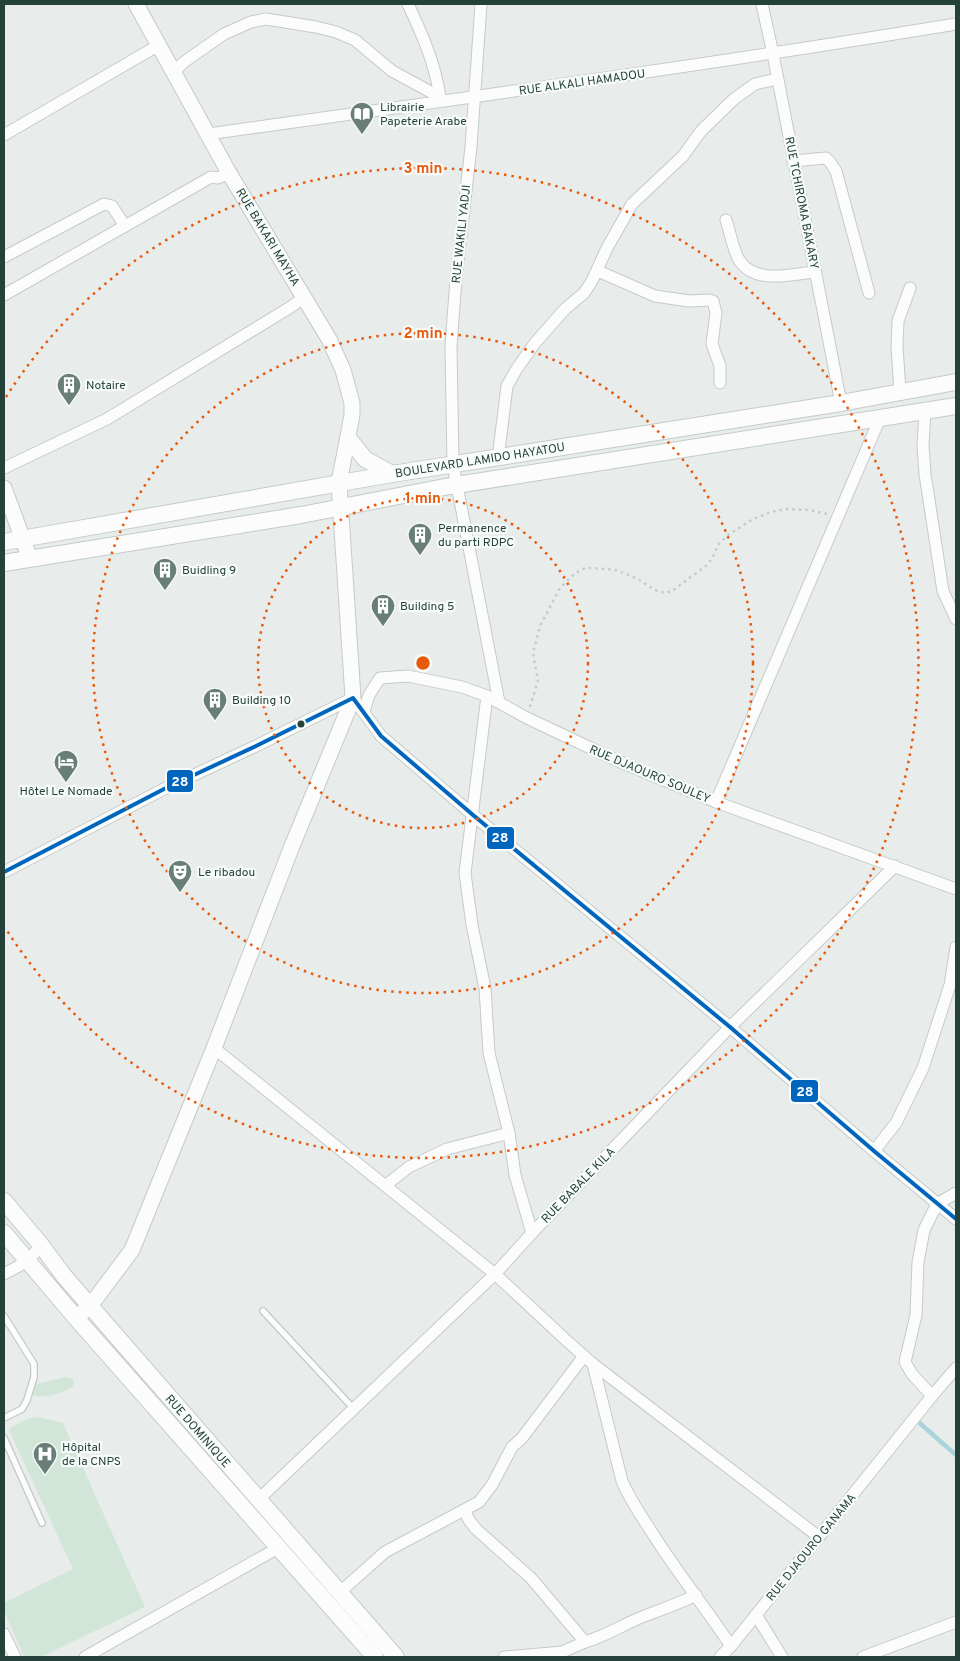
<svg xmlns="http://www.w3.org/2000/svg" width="960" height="1661" viewBox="0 0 960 1661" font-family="Overpass,sans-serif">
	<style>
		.green { fill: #d1e6d8 }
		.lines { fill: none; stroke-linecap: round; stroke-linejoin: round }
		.stream { stroke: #a9d4db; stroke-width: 4.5 }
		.service-casing { stroke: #c5cac8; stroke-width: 8 }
		.minor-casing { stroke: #c5cac8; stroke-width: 13 }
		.tertiary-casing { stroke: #c5cac8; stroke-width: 17 }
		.secondary-casing { stroke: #c3cbc8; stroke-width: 18 }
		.path { stroke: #c3ccca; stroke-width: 2.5; stroke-dasharray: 2.5 4; stroke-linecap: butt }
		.service { stroke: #fcfcfc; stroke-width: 5.5 }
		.minor { stroke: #fcfcfc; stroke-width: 11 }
		.tertiary { stroke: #fcfcfc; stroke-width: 15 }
		.secondary { stroke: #fcfcfc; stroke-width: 16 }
		.bus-1-casing { stroke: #f7fbf9; stroke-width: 8 }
		.bus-1 { stroke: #0065bd; stroke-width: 4 }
		.ring { fill: none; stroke: #e8590c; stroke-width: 2.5; stroke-dasharray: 2.5 5 }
		.bus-dot { fill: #24423a; stroke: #f7fbf9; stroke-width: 2 }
		.labels { text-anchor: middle; stroke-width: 4.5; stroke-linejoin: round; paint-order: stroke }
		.street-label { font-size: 12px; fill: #24423a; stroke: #f7fbf9 }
		.poi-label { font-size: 12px; fill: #24423a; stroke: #f7fbf9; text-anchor: start }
		.centre { fill: #e8590c; stroke: #f7fbf9; stroke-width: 2.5 }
		.ring-label { font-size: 15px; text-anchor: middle; font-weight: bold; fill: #e8590c; stroke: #f7fbf9; stroke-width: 4.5; stroke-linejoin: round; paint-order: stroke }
		.line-badge { stroke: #f7fbf9; stroke-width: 2 }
		.badge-label { font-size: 14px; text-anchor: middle; font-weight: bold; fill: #fff }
	</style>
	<rect width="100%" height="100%" fill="#e8edeb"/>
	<g class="green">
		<path d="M 66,1377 L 71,1378 L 74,1381 L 73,1386 C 64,1393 44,1399 32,1395 L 36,1384 Z"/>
		<path d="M 39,1417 L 63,1423 L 145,1607 L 41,1657 L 24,1657 L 4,1610 L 4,1603 L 73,1569 L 9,1430 C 17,1422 28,1418 39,1417 Z"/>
	</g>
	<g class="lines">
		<polyline class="stream" points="915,1419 956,1455"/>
		<defs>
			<g id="service">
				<polyline points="263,1311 353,1408"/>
				<polyline points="4,1316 34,1364 34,1377 27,1400 22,1409 4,1418"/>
				<polyline points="4,1438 42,1523"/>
			</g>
			<g id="minor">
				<path d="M 408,4 C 422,34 435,63 440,97"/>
				<polyline points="481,4 471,147 456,279 451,346 453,465 499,702"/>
				<polyline points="762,4 773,54 841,403"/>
				<polyline points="174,72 184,62 224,34 251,22 266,19 316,27 336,32 355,40 392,71 440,97 444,101"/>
				<path d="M 208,134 C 458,99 707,65 956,24"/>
				<polyline points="4,135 159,45"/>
				<polyline points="793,161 826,158 830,162 836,171 869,293"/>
				<path d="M 726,220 C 730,232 733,249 739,260 C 755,285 791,274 815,272"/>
				<polyline points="4,257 104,204 112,206 125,226"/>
				<polyline points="598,271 655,296 689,301 709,300 713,301 716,313 712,344 720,366 720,383"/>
				<polyline points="4,295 211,177 218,178 229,173"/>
				<polyline points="900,392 897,346 898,321 910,288"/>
				<polyline points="925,412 923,445 925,474 943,591 956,619"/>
				<polyline points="498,458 507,386 516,370 535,343 565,309 584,293 592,281 607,248 632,204 683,156 701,131 734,99 755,84 777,79"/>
				<polyline points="4,468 107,419 289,308 305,297"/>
				<polyline points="487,696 465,873 472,925 485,988 489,1053 509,1133 515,1175 532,1233"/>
				<polyline points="364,711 369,695 380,678 408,676 462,687 487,696 527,718 618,761 716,802 956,889"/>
				<polyline points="716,802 880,418"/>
				<polyline points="4,872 164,789 256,746 353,698 381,736 473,815 730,1027 874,1151 956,1219"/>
				<polyline points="214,1048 495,1274 567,1341 593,1364 819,1537"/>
				<polyline points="874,1151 896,1123 923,1068 950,985 956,947"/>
				<polyline points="386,1185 409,1167 447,1149 509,1133"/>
				<polyline points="4,1274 28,1261 41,1245"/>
				<path d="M 593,1364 L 622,1481 C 630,1500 640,1514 651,1531 C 676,1571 705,1607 731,1646"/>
				<polyline points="932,1396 912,1374 905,1362 916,1315 918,1262 924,1230 937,1204 956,1193"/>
				<polyline points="258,1500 495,1274 532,1233 730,1027 895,866"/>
				<polyline points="465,1511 469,1520 476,1529 531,1578 585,1642 562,1652 504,1657"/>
				<polyline points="339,1593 385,1552 479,1502 492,1485 512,1447 522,1438 584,1356"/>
				<polyline points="756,1615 782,1657"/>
				<polyline points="4,1634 15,1657"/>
				<path d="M 585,1642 C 606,1636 622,1625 642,1617 C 660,1610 678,1604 696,1595"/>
				<polyline points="85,1657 278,1548"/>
				<polyline points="720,1657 731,1646 932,1396 956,1368"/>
				<polyline points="863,1657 956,1622"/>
			</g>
			<g id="tertiary">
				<polyline points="4,488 30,559"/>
				<polyline points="76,1318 90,1306 132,1250 214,1048 292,846 353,698 339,483 352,415 352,403 343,370 329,339 229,173 136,4"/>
			</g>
			<g id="secondary">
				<polyline points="349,439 365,459 392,474"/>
				<polyline points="4,542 392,474 841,403 956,382"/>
				<polyline points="4,563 301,515 450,486 956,406"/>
				<polyline points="4,1201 41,1245 64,1276 396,1657"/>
				<polyline points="4,1233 76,1318 375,1657"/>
			</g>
		</defs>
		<use href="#service" class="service-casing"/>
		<use href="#minor" class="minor-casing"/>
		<use href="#tertiary" class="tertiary-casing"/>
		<use href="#secondary" class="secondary-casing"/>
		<polyline class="path" points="530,707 538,681 533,653 540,626 560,588 574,574 585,568 592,568 616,570 638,579 655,590 665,593 672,591 707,565 713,557 718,545 728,535 753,519 771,512 786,509 809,510 828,514"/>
		<use href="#service" class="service"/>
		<use href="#minor" class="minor"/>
		<use href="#tertiary" class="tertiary"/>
		<use href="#secondary" class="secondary"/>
		<defs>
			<polyline id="bus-1" points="4,872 164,789 256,746 353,698 381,736 473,815 730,1027 874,1151 956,1219"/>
		</defs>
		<use href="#bus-1" class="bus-1-casing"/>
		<use href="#bus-1" class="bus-1"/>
	</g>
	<g class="ring">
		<circle cx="423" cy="663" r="165"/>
		<circle cx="423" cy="663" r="330"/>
		<path d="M6 397A495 495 0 1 1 6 929"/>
	</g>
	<defs>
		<symbol id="library-pin" viewBox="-11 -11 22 30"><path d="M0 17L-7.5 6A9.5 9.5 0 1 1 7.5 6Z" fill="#697e78" stroke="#f7fbf9"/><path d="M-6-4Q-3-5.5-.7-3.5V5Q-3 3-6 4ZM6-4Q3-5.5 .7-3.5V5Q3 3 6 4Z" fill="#fff"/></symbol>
		<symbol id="building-pin" viewBox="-11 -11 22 30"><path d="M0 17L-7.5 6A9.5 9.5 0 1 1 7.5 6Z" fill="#697e78" stroke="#f7fbf9"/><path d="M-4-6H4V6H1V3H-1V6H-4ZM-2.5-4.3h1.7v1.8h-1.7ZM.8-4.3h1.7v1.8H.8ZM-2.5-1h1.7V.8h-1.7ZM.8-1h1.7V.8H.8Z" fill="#fff"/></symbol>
		<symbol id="hotel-pin" viewBox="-11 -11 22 30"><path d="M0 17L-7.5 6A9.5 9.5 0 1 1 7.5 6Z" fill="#697e78" stroke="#f7fbf9"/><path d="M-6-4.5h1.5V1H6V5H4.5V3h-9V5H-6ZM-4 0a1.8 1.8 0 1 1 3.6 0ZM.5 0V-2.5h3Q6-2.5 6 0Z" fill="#fff"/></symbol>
		<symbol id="theatre-pin" viewBox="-11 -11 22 30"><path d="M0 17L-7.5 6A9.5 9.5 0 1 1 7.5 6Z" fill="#697e78" stroke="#f7fbf9"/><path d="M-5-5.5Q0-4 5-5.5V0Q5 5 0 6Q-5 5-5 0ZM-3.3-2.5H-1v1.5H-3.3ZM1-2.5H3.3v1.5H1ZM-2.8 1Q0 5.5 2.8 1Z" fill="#fff"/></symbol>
		<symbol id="hospital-pin" viewBox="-11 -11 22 30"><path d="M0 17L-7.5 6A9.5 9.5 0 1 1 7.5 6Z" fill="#697e78" stroke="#f7fbf9"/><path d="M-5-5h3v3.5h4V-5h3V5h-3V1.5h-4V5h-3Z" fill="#fff"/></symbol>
	</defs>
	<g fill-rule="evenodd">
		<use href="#library-pin" x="348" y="100" width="28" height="38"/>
		<use href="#building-pin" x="55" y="371" width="28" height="38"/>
		<use href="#building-pin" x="406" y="521" width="28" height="38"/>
		<use href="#building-pin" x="151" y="556" width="28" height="38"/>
		<use href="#building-pin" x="369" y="592" width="28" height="38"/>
		<use href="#building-pin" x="201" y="686" width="28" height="38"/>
		<use href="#hotel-pin" x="52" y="748" width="28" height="38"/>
		<use href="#theatre-pin" x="166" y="858" width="28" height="38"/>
		<use href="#hospital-pin" x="31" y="1440" width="28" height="38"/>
	</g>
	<circle class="bus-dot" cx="301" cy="724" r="4.5"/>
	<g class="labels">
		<g class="street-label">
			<text transform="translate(582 82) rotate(-8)" y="4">RUE ALKALI HAMADOU</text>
			<text transform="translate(802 203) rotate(79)" y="4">RUE TCHIROMA BAKARY</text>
			<text transform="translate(461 234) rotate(-84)" y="4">RUE WAKILI YADJI</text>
			<text transform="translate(268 237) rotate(59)" y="4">RUE BAKARI MAYHA</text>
			<text transform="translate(480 460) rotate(-9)" y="4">BOULEVARD LAMIDO HAYATOU</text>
			<text transform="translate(650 774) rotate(23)" y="4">RUE DJAOURO SOULEY</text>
			<text transform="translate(578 1185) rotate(-46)" y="4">RUE BABALE KILA</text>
			<text transform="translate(198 1431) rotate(49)" y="4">RUE DOMINIQUE</text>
			<text transform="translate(811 1547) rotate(-51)" y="4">RUE DJAOURO GANAMA</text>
		</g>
		<g class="poi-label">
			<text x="380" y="111">Librairie<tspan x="380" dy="14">Papeterie Arabe</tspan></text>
			<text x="86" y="389">Notaire</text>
			<text x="438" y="532">Permanence<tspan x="438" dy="14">du parti RDPC</tspan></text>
			<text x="182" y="574">Buidling 9</text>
			<text x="400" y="610">Building 5</text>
			<text x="232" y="704">Building 10</text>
			<text x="66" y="795" text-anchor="middle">Hôtel Le Nomade</text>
			<text x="198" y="876">Le ribadou</text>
			<text x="62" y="1451">Hôpital<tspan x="62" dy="14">de la CNPS</tspan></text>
		</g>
	</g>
	<circle cx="423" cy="663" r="8" class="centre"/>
	<g class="ring-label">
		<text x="423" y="173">3 min</text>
		<text x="423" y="338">2 min</text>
		<text x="423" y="503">1 min</text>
	</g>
	<g class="line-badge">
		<rect x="166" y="769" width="28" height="24" rx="5" fill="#0065bd"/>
		<rect x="486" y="826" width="29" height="24" rx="5" fill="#0065bd"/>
		<rect x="790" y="1079" width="29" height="24" rx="5" fill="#0065bd"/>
	</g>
	<g class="badge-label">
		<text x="180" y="786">28</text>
		<text x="500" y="842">28</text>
		<text x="805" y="1096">28</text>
	</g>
	<rect width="960" height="1661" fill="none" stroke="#24423a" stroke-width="10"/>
</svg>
